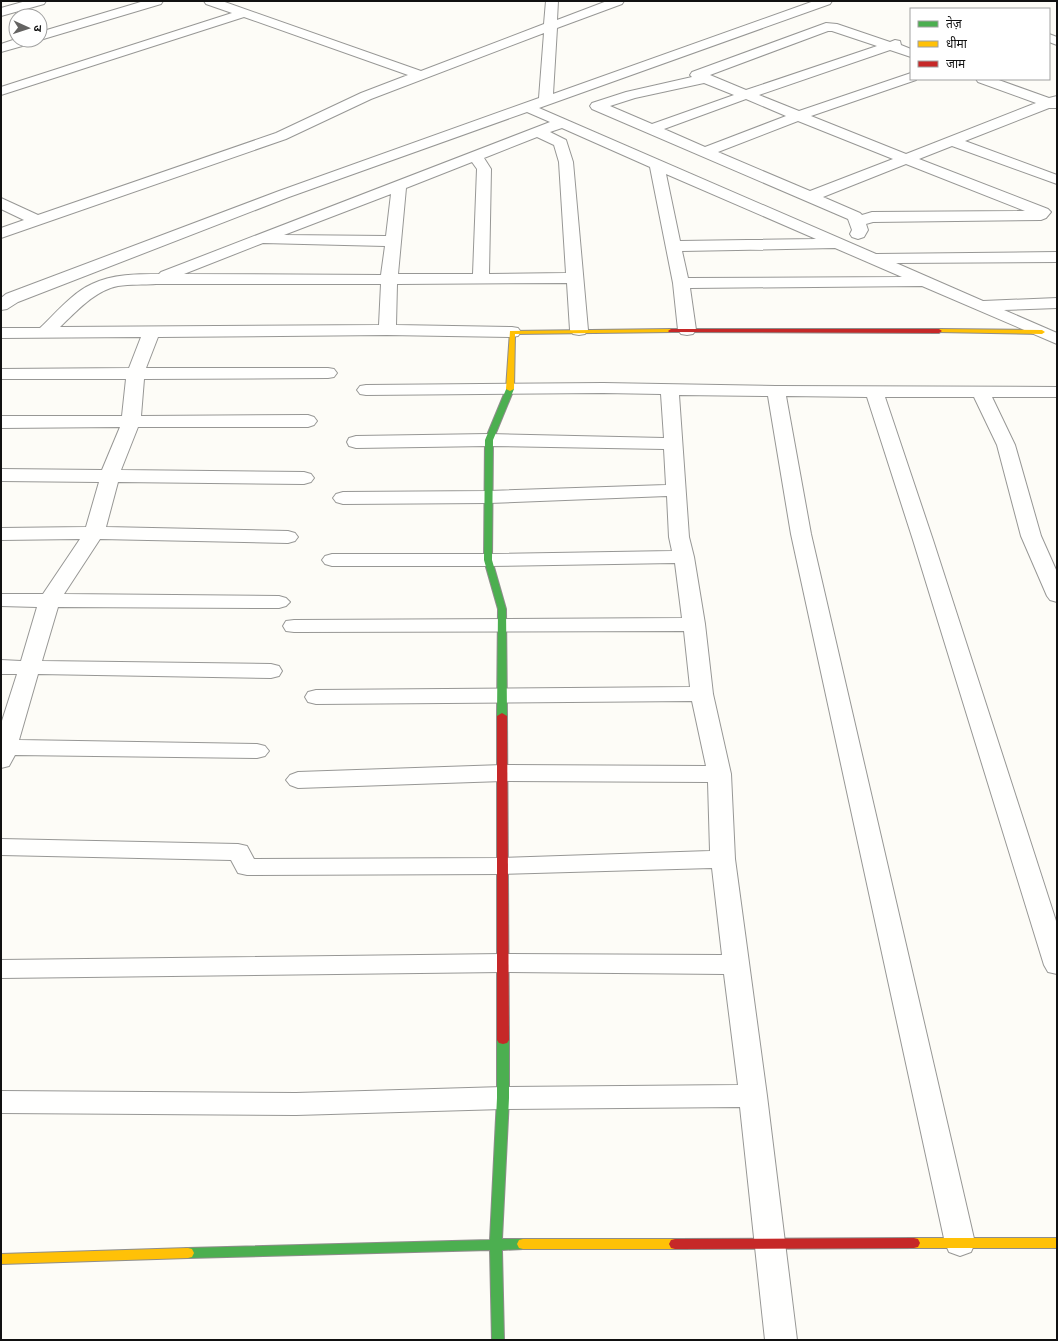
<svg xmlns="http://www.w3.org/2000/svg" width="1058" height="1341" viewBox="0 0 1058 1341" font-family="Merriweather,'Noto Sans Devanagari',serif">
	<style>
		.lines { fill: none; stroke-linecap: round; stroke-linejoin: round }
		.street-casing { stroke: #979795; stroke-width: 2 }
		.fast-casing { stroke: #8e8d8b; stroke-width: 2 }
		.slow-casing { stroke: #8e8d8b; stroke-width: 2 }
		.jam-casing { stroke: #8e8d8b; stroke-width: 2 }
		.street { fill: #fffffe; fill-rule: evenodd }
		.fast { fill: #4caf50; fill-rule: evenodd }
		.slow { fill: #ffc107; fill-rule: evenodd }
		.jam { fill: #c62828; fill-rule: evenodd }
	</style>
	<rect width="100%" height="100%" fill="#fdfcf7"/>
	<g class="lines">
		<defs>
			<g id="street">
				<polygon points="26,1 46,1 44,4 1,16 1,8"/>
				<polygon points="144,1 163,1 161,4 40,40 40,32"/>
				<path d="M 204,1 L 222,1 L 421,71 L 544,24 L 546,1 L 558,1 L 557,20 L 607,1 L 624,1 L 622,4 L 557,28 L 553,94 L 814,1 L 832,1 L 830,4 L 539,108 L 876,254 L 1057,252 L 1057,262 L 896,263 L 983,301 L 1057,298 L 1057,308 L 1004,310 L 1057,333 L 1057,344 L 922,286 L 690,288 L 696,330 L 693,334 L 687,335 L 681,334 L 678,330 L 673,283 L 650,167 L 562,128 L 550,132 L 566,140 L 573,162 L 588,330 L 585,334 L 579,335 L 573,334 L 570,330 L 567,283 L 397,284 L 396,325 L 512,327 L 518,328 L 521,332 L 518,336 L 512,337 L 387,335 L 158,337 L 146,368 L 328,368 L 334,369 L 337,373 L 334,377 L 328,378 L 144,379 L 141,416 L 308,415 L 314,417 L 317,421 L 314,425 L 308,427 L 138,427 L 121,470 L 304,472 L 311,474 L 314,478 L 311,482 L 304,484 L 118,482 L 106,527 L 288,531 L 295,533 L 298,537 L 295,541 L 288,543 L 100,539 L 64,594 L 279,596 L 286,598 L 290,602 L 286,606 L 279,608 L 58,607 L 42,661 L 271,664 L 279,666 L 282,671 L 279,676 L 271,678 L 38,674 L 19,740 L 257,744 L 265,746 L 269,751 L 265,756 L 257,758 L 15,755 L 9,766 L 1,768 L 1,724 L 17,674 L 1,674 L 1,660 L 21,661 L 37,607 L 1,606 L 1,594 L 43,594 L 80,539 L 1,540 L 1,528 L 86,527 L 99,482 L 1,481 L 1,469 L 102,470 L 120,427 L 1,428 L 1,416 L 122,416 L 126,379 L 1,379 L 1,369 L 129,368 L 141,337 L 1,338 L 1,328 L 40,328 C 56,313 72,293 92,284 C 112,274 138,274 159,274 L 161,272 L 550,122 L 527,112 L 289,197 L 18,302 L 7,309 L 1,310 L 1,298 L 6,294 L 279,191 L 539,98 L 544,33 L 371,99 L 286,139 L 1,238 L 1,228 L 24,220 L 1,209 L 1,198 L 38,215 L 276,133 L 361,93 L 408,75 L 244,17 L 1,95 L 1,87 L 232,13 L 206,4 ZM 537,137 L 554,145 L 559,162 L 566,273 L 489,274 L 491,169 L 484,158 ZM 472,162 L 477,169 L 473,274 L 398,274 L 406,188 ZM 666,174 L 816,239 L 680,241 ZM 391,194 L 386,236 L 284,235 ZM 263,243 L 385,246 L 381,275 L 184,274 ZM 835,248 L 902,277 L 688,278 L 682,251 ZM 156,284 L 381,284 L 379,325 L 60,327 C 77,311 94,291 118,286 C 130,284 144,285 156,284 Z"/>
				<path d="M 826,23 L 837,24 L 890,42 L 895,40 L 900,41 L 901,45 L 911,49 L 911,57 L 890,50 L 759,95 L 799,111 L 911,73 L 911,79 L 916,80 L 811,116 L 906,154 L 1036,103 L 978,82 L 976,79 L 996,79 L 1049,98 L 1057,96 L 1057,108 L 1049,108 L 965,141 L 1057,175 L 1057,184 L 952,146 L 919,159 L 1048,209 L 1051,212 L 1046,218 L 1041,220 L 873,222 L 866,224 L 868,230 L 864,237 L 858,239 L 852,237 L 850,234 L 852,230 L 848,219 L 592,109 L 590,106 L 592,103 L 626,92 L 692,77 L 690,75 L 692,72 ZM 828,31 L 832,31 L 877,46 L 746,90 L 710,75 ZM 704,83 L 734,95 L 652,124 L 610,106 L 635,98 ZM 746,99 L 786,116 L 705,147 L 664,129 ZM 798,121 L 893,159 L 810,191 L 718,152 ZM 906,164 L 1025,211 L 872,212 L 862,215 L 860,213 L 823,197 Z"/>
				<polygon points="1049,34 1057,37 1057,45 1049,42"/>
				<polygon points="16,39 34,40 33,43 1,52 1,44"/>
				<polygon points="603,383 776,386 1057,387 1057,397 992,397 1015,445 1041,536 1057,572 1057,602 1050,600 1047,596 1021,536 997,445 974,397 885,397 933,540 1057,924 1057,974 1048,972 1044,965 913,540 867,397 786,396 811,534 975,1243 971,1252 960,1256 949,1252 945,1243 791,534 768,396 679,395 689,537 694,557 705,624 713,694 731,774 735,859 767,1096 797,1340 765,1340 740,1107 503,1109 296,1115 1,1113 1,1091 296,1093 503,1087 738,1085 724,974 503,972 1,978 1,960 503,954 722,955 712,868 503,874 247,875 238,873 231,860 1,855 1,839 238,844 247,846 254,859 503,858 710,851 708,782 503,781 298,788 290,785 286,780 290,775 298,772 503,765 706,766 692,701 316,704 308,702 305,697 308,692 316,690 690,687 684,631 294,632 286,631 283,626 286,621 294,620 682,618 675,563 488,566 332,566 325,564 322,560 325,556 332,554 488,554 672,551 669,537 667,496 489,503 343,504 336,502 333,498 336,494 343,492 489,491 666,485 664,449 489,446 356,448 349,446 347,442 349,438 356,436 489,434 664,438 661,394 603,393 366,395 360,394 357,390 360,386 366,385"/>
			</g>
			<g id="fast">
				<polygon points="507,387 513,387 514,389 493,440 492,560 506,609 507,716 502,719 497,716 498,609 484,560 485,440"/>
				<polygon points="503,1036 507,1037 509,1040 509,1098 502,1239 523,1239 527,1240 529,1244 527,1248 523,1249 502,1250 504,1340 492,1340 490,1250 188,1258 184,1257 182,1253 184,1249 188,1248 490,1240 497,1098 497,1040 499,1037"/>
			</g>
			<g id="slow">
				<polygon points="671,329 674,331 673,332 515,334 514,389 510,391 506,389 510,331"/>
				<polygon points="939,329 1042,330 1045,332 1042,334 937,332 936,331"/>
				<polygon points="914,1238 1057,1238 1057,1248 914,1248 910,1247 908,1243 910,1239"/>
				<polygon points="523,1239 675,1239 679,1240 681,1244 679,1248 675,1249 523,1249 519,1248 517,1244 519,1240"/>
				<polygon points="188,1248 192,1249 194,1253 192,1257 188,1258 1,1264 1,1254"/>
			</g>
			<g id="jam">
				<polygon points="671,329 939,329 942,331 939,333 669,332 668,331"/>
				<polygon points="502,713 507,716 509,1040 507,1043 503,1044 499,1043 497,1040 497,716"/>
				<polygon points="914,1238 918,1239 920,1243 918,1247 914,1248 675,1249 671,1248 669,1244 671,1240 675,1239"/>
			</g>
		</defs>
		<use href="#street" class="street-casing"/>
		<use href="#fast" class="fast-casing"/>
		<use href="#slow" class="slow-casing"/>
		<use href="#jam" class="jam-casing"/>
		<use href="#street" class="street"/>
		<use href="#fast" class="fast"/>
		<use href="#slow" class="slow"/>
		<use href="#jam" class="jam"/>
	</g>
	<rect width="1058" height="1341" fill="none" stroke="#111111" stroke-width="4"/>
	<rect x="910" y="8" width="140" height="72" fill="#ffffff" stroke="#a0a0a0"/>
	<rect x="918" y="21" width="20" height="6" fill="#4caf50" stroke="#a0a0a0"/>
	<text x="946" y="28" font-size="12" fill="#111111">तेज़</text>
	<rect x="918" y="41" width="20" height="6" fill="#ffc107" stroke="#a0a0a0"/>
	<text x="946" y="48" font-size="12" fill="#111111">धीमा</text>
	<rect x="918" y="61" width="20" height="6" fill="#c62828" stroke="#a0a0a0"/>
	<text x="946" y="68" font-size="12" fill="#111111">जाम</text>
	<g transform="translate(28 28) rotate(93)"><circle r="19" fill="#ffffff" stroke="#a0a0a0"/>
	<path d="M0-3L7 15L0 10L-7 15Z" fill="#646362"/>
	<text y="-6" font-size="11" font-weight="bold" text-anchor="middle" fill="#111111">उ</text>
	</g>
</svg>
